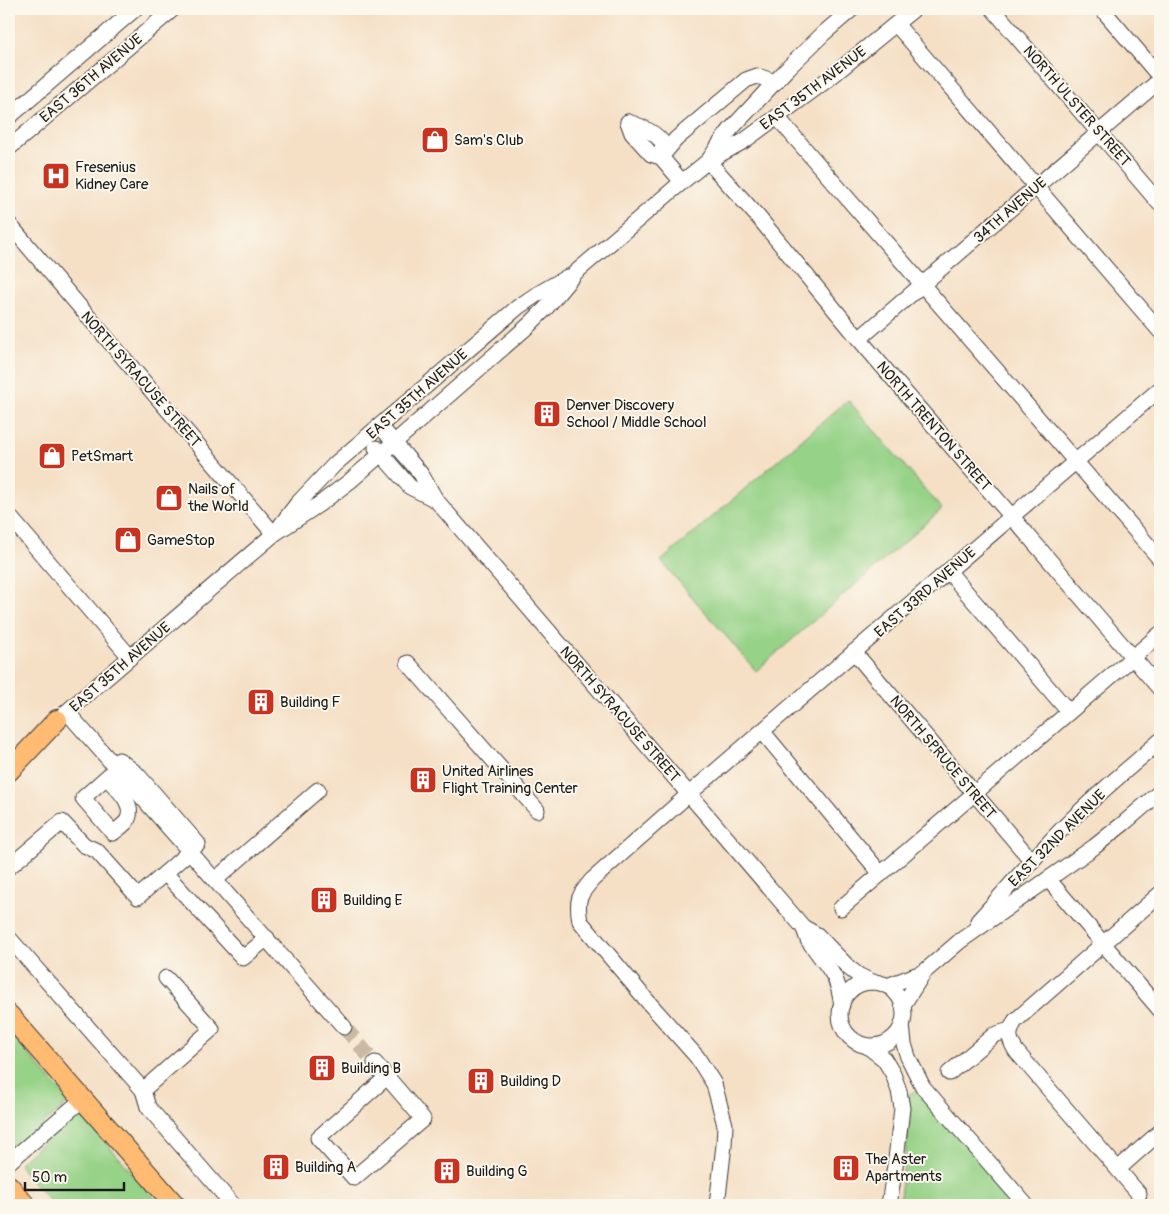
<svg xmlns="http://www.w3.org/2000/svg" width="1169" height="1214" viewBox="0 0 1169 1214" font-family="Pangolin,sans-serif">
	<style>
		.green { fill: #96d287; stroke: #597752 }
		.lines { fill: none; stroke-linecap: round; stroke-linejoin: round }
		.minor-tunnel { stroke: #cab9a4; stroke-width: 15; stroke-dasharray: 15 8; stroke-linecap: butt }
		.minor-casing { stroke: #3d3936; stroke-width: 17 }
		.major-casing { stroke: #3d3936; stroke-width: 22 }
		.minor { stroke: #fff; stroke-width: 15 }
		.major { stroke: #ffbb71; stroke-width: 20 }
		.labels { text-anchor: middle; stroke-width: 4; stroke-linejoin: round; paint-order: stroke }
		.street-label { font-size: 15px; fill: #1c1c1c; stroke: #fbf7ec }
		.poi-label { font-size: 15px; fill: #1c1c1c; stroke: #fbf7ec; text-anchor: start }
	</style>
	<rect width="100%" height="100%" fill="#fbf7ec"/>
	<filter id="ink" filterUnits="userSpaceOnUse"><feTurbulence type="fractalNoise" baseFrequency=".02" numOctaves="2"/><feDisplacementMap in="SourceGraphic" scale="10" xChannelSelector="R" yChannelSelector="G"/><feConvolveMatrix kernelMatrix="1 2 1 2 8 2 1 2 1" color-interpolation-filters="sRGB"/></filter>
	<filter id="wash" filterUnits="userSpaceOnUse"><feTurbulence type="fractalNoise" baseFrequency=".0096" numOctaves="4" result="noise"/><feDisplacementMap in="SourceGraphic" scale="20" xChannelSelector="R" yChannelSelector="G"/><feGaussianBlur stdDeviation="1.12" result="paint"/><feColorMatrix in="noise" values="0 0 0 0 0 0 0 0 0 0 0 0 0 0 0 0 0 1.4 0 .05"/><feComposite in="paint" operator="in"/></filter>
	<g filter="url(#wash)">
		<rect width="100%" height="100%" fill="#f5e0c6"/>
		<g class="green">
			<polygon points="848,400 942,509 756,671 661,561"/>
			<polygon points="9,1032 66,1097 67,1101 65,1106 13,1150 9,1151"/>
			<polygon points="916,1090 1021,1205 899,1205 910,1117 907,1096"/>
			<polygon points="80,1116 85,1119 161,1205 53,1205 22,1169 20,1166 20,1162 74,1117"/>
		</g>
	</g>
	<g filter="url(#ink)">
		<g class="lines">
			<polyline class="minor-tunnel" points="344,1027 375,1063"/>
			<defs>
				<g id="minor">
					<polyline points="993,9 1160,204"/>
					<polyline points="1102,9 1160,77"/>
					<polyline points="896,24 1160,331"/>
					<polyline points="9,117 135,9"/>
					<polyline points="777,117 1160,559"/>
					<polyline points="628,122 632,133 651,154 661,157 682,182"/>
					<path d="M 628,122 C 641,126 655,132 663,143 L 661,157"/>
					<polyline points="9,148 173,9"/>
					<polyline points="661,157 676,139 746,80 757,76 776,82"/>
					<polyline points="709,160 721,142 731,129 789,67 824,33 852,9"/>
					<polyline points="708,161 759,218 859,339 1160,689"/>
					<polyline points="9,224 274,534"/>
					<polyline points="859,339 1160,80"/>
					<polyline points="380,426 421,474 436,500 803,927 817,935 849,968 858,975 872,982"/>
					<polyline points="376,448 410,487 436,500"/>
					<polyline points="9,516 130,657"/>
					<polyline points="281,525 297,504 335,464 518,307 536,295 567,277"/>
					<polyline points="948,571 1069,712"/>
					<polyline points="854,652 1032,861"/>
					<polyline points="408,663 537,810"/>
					<polyline points="67,712 344,1027"/>
					<polyline points="49,727 274,534 321,503 350,481 528,326 546,308 575,273 682,182 708,161 744,141 827,80 914,9"/>
					<polyline points="762,731 881,874"/>
					<path d="M 107,778 C 116,788 135,803 128,819 C 126,824 118,829 113,833 L 83,798 L 117,768"/>
					<polyline points="9,867 62,822 84,845 97,851 138,897 198,844 137,774 119,760"/>
					<polyline points="165,873 243,958 267,938"/>
					<polyline points="1048,879 1160,1010"/>
					<polyline points="215,880 318,790"/>
					<polyline points="841,908 1160,634"/>
					<path d="M 978,921 C 1007,889 1035,856 1066,825 C 1096,795 1129,768 1160,741"/>
					<polyline points="804,929 808,940 828,967 835,978 839,990 842,1005"/>
					<polyline points="9,938 143,1090 212,1029 166,978"/>
					<circle cx="872" cy="1014" r="32"/>
					<polyline points="887,986 924,972"/>
					<polyline points="903,1005 924,972 960,941 1094,847 1124,823 1160,792"/>
					<polyline points="902,1025 904,1044 908,1057 923,1087 1026,1205"/>
					<polyline points="867,1046 884,1059 893,1074 899,1091 902,1108 896,1159 889,1205"/>
					<polyline points="375,1063 423,1119 354,1178 318,1138 387,1077"/>
					<polyline points="949,1073 994,1035 1010,1030"/>
					<polyline points="143,1090 148,1107 233,1205"/>
					<polyline points="9,1162 83,1099"/>
					<polyline points="1118,1169 1160,1132"/>
					<path d="M 1139,1194 L 1016,1051 C 1008,1038 1008,1034 1015,1021 L 1160,894"/>
					<path d="M 717,1205 L 724,1145 L 725,1125 L 714,1084 L 697,1057 L 649,1003 L 580,921 C 576,900 579,895 592,880 L 689,794 L 1160,389"/>
				</g>
				<g id="major">
					<polyline points="9,771 57,720"/>
					<polyline points="9,1015 175,1205"/>
					<polyline points="9,1186 25,1205"/>
				</g>
			</defs>
			<use href="#minor" class="minor-casing"/>
			<use href="#major" class="major-casing"/>
			<use href="#minor" class="minor"/>
			<use href="#major" class="major"/>
		</g>
	</g>
	<defs>
		<symbol id="shop-square" viewBox="-11 -11 22 22"><rect x="-9" y="-9" width="18" height="18" rx="4" fill="#c8321e" stroke="#fbf7ec"/><path d="M-5-2.5h2.3a2.7 3.5 0 0 1 5.4 0H5L5.5 6h-11ZM-1.5-2.5h3a1.5 2.3 0 0 0-3 0Z" fill="#fff"/></symbol>
		<symbol id="hospital-square" viewBox="-11 -11 22 22"><rect x="-9" y="-9" width="18" height="18" rx="4" fill="#c8321e" stroke="#fbf7ec"/><path d="M-5-5h3v3.5h4V-5h3V5h-3V1.5h-4V5h-3Z" fill="#fff"/></symbol>
		<symbol id="building-square" viewBox="-11 -11 22 22"><rect x="-9" y="-9" width="18" height="18" rx="4" fill="#c8321e" stroke="#fbf7ec"/><path d="M-4-6H4V6H1V3H-1V6H-4ZM-2.5-4.3h1.7v1.8h-1.7ZM.8-4.3h1.7v1.8H.8ZM-2.5-1h1.7V.8h-1.7ZM.8-1h1.7V.8H.8Z" fill="#fff"/></symbol>
	</defs>
	<g fill-rule="evenodd">
		<use href="#shop-square" x="419" y="124" width="32" height="32"/>
		<use href="#hospital-square" x="40" y="160" width="32" height="32"/>
		<use href="#building-square" x="531" y="398" width="32" height="32"/>
		<use href="#shop-square" x="36" y="440" width="32" height="32"/>
		<use href="#shop-square" x="153" y="482" width="32" height="32"/>
		<use href="#shop-square" x="112" y="524" width="32" height="32"/>
		<use href="#building-square" x="245" y="686" width="32" height="32"/>
		<use href="#building-square" x="407" y="764" width="32" height="32"/>
		<use href="#building-square" x="308" y="884" width="32" height="32"/>
		<use href="#building-square" x="306" y="1052" width="32" height="32"/>
		<use href="#building-square" x="465" y="1065" width="32" height="32"/>
		<use href="#building-square" x="260" y="1151" width="32" height="32"/>
		<use href="#building-square" x="830" y="1152" width="32" height="32"/>
		<use href="#building-square" x="431" y="1155" width="32" height="32"/>
	</g>
	<g class="labels">
		<g class="street-label">
			<text transform="translate(91 78) rotate(-40)" y="5">EAST 36TH AVENUE</text>
			<text transform="translate(813 88) rotate(-37)" y="5">EAST 35TH AVENUE</text>
			<text transform="translate(1077 106) rotate(49)" y="5">NORTH ULSTER STREET</text>
			<text transform="translate(1010 210) rotate(-41)" y="5">34TH AVENUE</text>
			<text transform="translate(141 379) rotate(49)" y="5">NORTH SYRACUSE STREET</text>
			<text transform="translate(417 394) rotate(-41)" y="5">EAST 35TH AVENUE</text>
			<text transform="translate(934 426) rotate(49)" y="5">NORTH TRENTON STREET</text>
			<text transform="translate(925 592) rotate(-41)" y="5">EAST 33RD AVENUE</text>
			<text transform="translate(120 667) rotate(-41)" y="5">EAST 35TH AVENUE</text>
			<text transform="translate(620 714) rotate(49)" y="5">NORTH SYRACUSE STREET</text>
			<text transform="translate(943 757) rotate(50)" y="5">NORTH SPRUCE STREET</text>
			<text transform="translate(1057 838) rotate(-45)" y="5">EAST 32ND AVENUE</text>
		</g>
		<g class="poi-label">
			<text x="454" y="145">Sam's Club</text>
			<text x="75" y="172">Fresenius<tspan x="75" dy="17">Kidney Care</tspan></text>
			<text x="566" y="410">Denver Discovery<tspan x="566" dy="17">School / Middle School</tspan></text>
			<text x="71" y="461">PetSmart</text>
			<text x="188" y="494">Nails of<tspan x="188" dy="17">the World</tspan></text>
			<text x="147" y="545">GameStop</text>
			<text x="280" y="707">Building F</text>
			<text x="442" y="776">United Airlines<tspan x="442" dy="17">Flight Training Center</tspan></text>
			<text x="343" y="905">Building E</text>
			<text x="341" y="1073">Building B</text>
			<text x="500" y="1086">Building D</text>
			<text x="865" y="1164">The Aster<tspan x="865" dy="17">Apartments</tspan></text>
			<text x="295" y="1172">Building A</text>
			<text x="466" y="1176">Building G</text>
		</g>
	</g>
	<rect width="1169" height="1214" fill="none" stroke="#fbf7ec" stroke-width="30"/>
	<path d="M25 1182v8h99v-8" fill="none" stroke="#1c1c1c" stroke-width="2.5"/>
	<text x="32" y="1182" font-size="15" fill="#1c1c1c" stroke="#fbf7ec" stroke-width="4" paint-order="stroke">50 m</text>
</svg>
